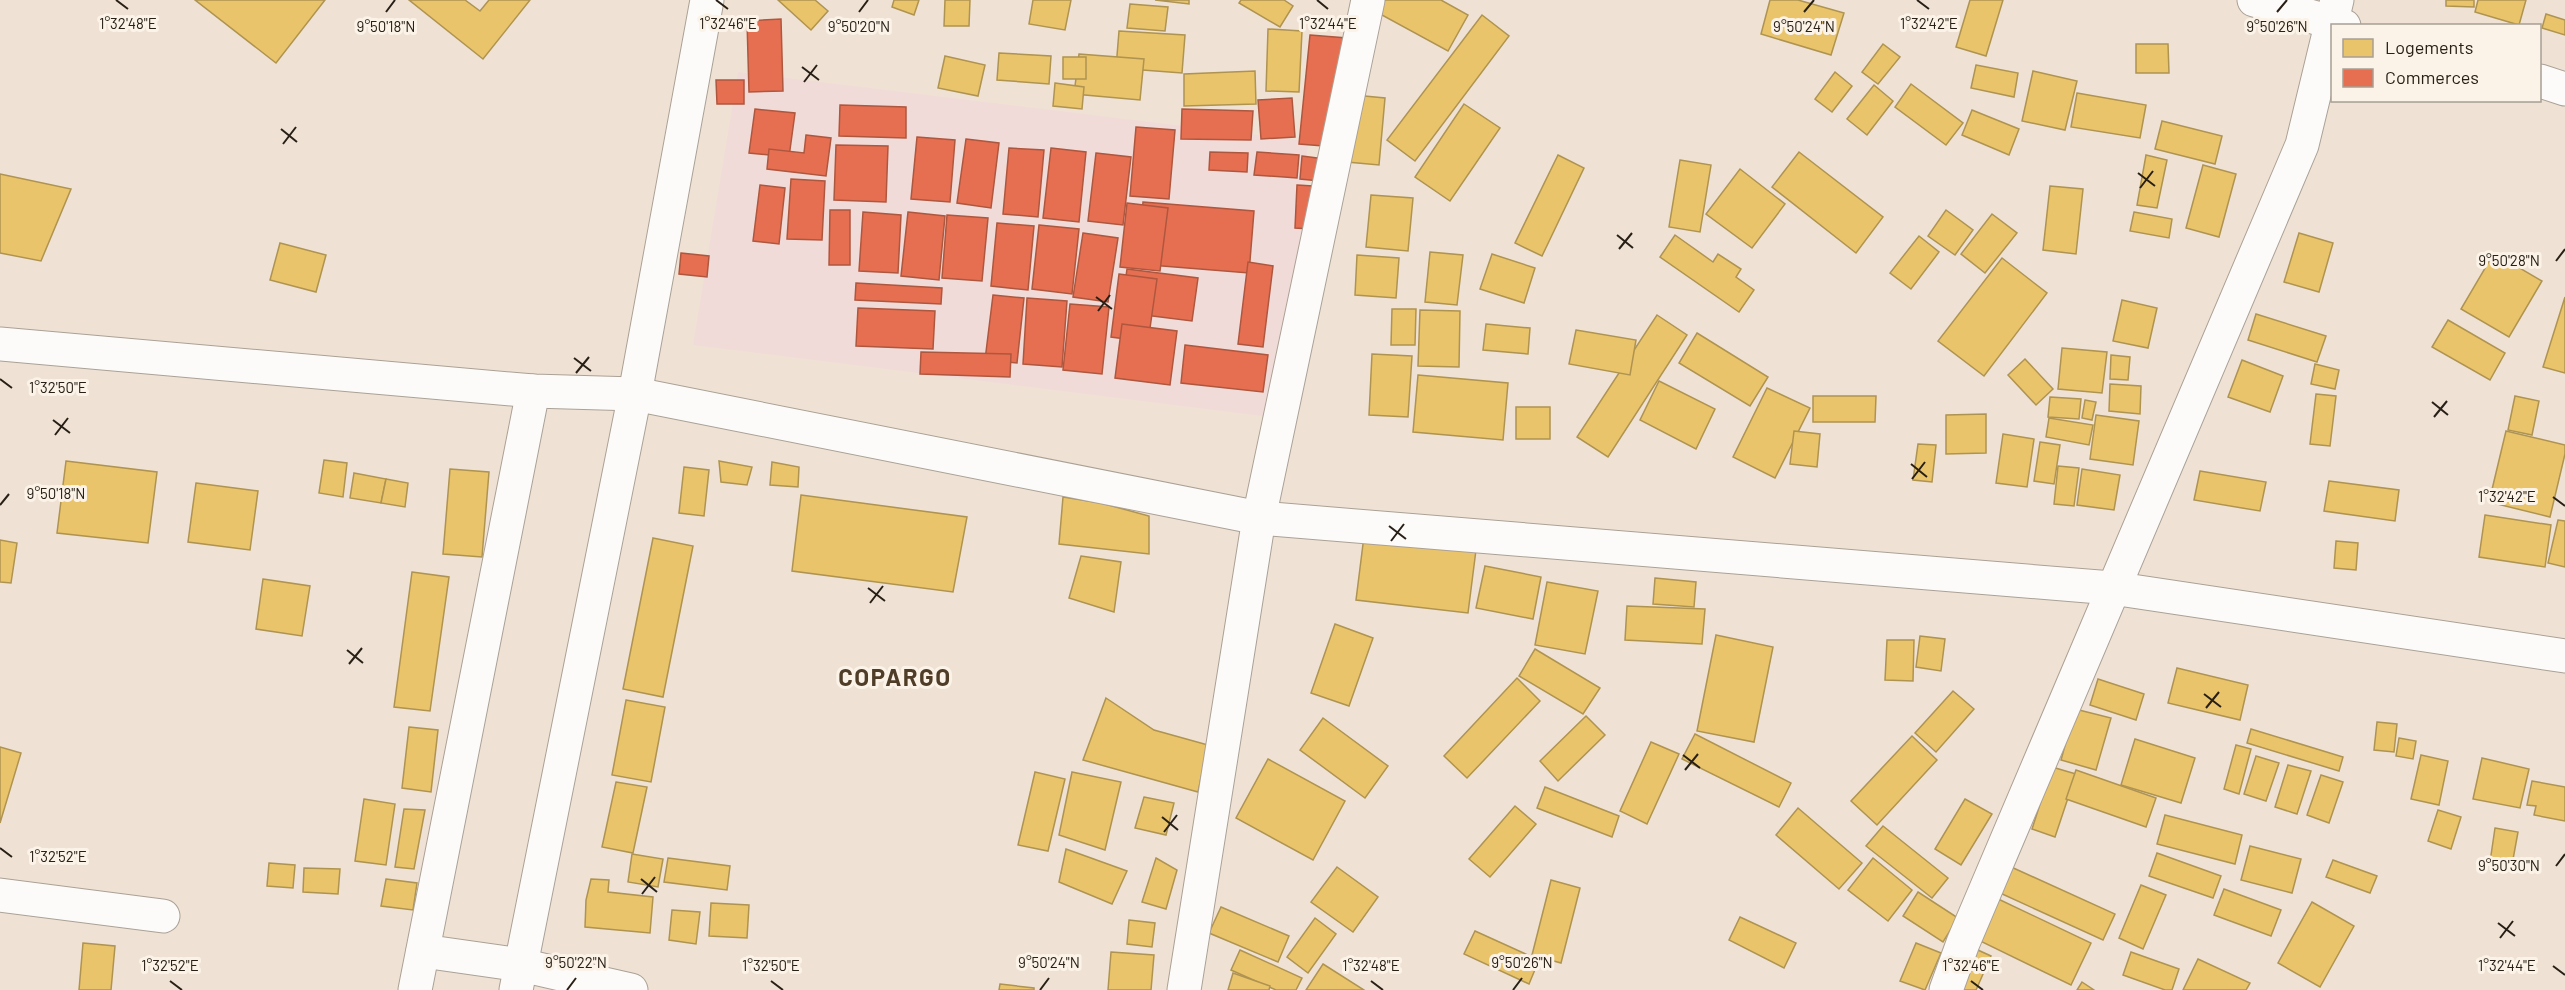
<svg xmlns="http://www.w3.org/2000/svg" width="2565" height="990" viewBox="0 0 2565 990" font-family="Barlow,sans-serif">
	<style>
		.commercial { fill: #f0dbd8 }
		.homes { fill: #e9c46a; stroke: #af9351; stroke-width: 1.5 }
		.shops { fill: #e76f51; stroke: #ae573f; stroke-width: 1.5 }
		.lines { fill: none; stroke-linecap: round; stroke-linejoin: round }
		.minor-casing { stroke: #aaa196; stroke-width: 35 }
		.tertiary-casing { stroke: #aaa196; stroke-width: 35 }
		.trunk-casing { stroke: #aaa196; stroke-width: 35 }
		.minor { stroke: #fdfbf9; stroke-width: 33 }
		.tertiary { stroke: #fdfbf9; stroke-width: 33 }
		.trunk { stroke: #fdfbf9; stroke-width: 33 }
		.ticks { fill: none; stroke: #282016; stroke-width: 2 }
		.labels { text-anchor: middle; stroke-width: 6; stroke-linejoin: round; paint-order: stroke }
		.district-label { font-size: 24px; font-weight: bold; letter-spacing: 1.5px; fill: #4f3d27; stroke: #fcf3e8 }
		.ticks-label { font-size: 15px; text-anchor: middle; fill: #282016; stroke: #fcf3e8; stroke-width: 6; stroke-linejoin: round; paint-order: stroke }
	</style>
	<rect width="100%" height="100%" fill="#efe2d4"/>
	<polygon class="commercial" points="738,72 1308,141 1287,419 693,345"/>
	<g class="homes">
		<polygon points="195,0 325,0 276,63"/>
		<polygon points="409,0 465,0 480,11 489,0 530,0 483,59"/>
		<polygon points="778,0 815,0 828,11 811,30"/>
		<polygon points="894,0 919,0 914,15 892,7"/>
		<polygon points="945,0 970,0 969,26 944,26"/>
		<polygon points="1033,0 1071,0 1065,30 1029,24"/>
		<polygon points="1155,0 1189,0 1189,4"/>
		<polygon points="1241,0 1284,0 1293,6 1280,27 1239,3"/>
		<polygon points="1374,0 1441,0 1468,15 1448,51 1369,8"/>
		<polygon points="1770,0 1798,0 1844,13 1831,55 1761,34"/>
		<polygon points="1970,0 2003,0 1986,56 1956,47"/>
		<polygon points="2446,0 2474,0 2474,7 2446,6"/>
		<polygon points="2478,0 2526,0 2519,25 2475,12"/>
		<polygon points="1130,4 1168,7 1165,31 1127,28"/>
		<polygon points="2546,14 2565,20 2565,35 2542,28"/>
		<polygon points="1482,15 1509,36 1415,161 1387,140"/>
		<polygon points="1268,29 1302,31 1299,92 1266,91"/>
		<polygon points="1119,31 1185,35 1182,73 1116,68"/>
		<polygon points="1883,44 1900,57 1878,84 1862,72"/>
		<polygon points="2136,44 2168,44 2169,73 2136,73"/>
		<polygon points="999,53 1051,56 1049,84 997,80"/>
		<polygon points="1079,54 1144,59 1140,100 1074,94"/>
		<polygon points="945,56 985,65 978,96 938,88"/>
		<rect x="1063" y="57" width="23" height="22"/>
		<polygon points="1976,65 2018,73 2014,97 1971,88"/>
		<polygon points="1255,71 1256,104 1184,106 1184,74"/>
		<polygon points="2033,71 2077,81 2065,130 2022,121"/>
		<polygon points="1835,72 1852,86 1832,112 1815,99"/>
		<polygon points="1055,83 1084,87 1082,109 1053,106"/>
		<polygon points="1911,84 1963,123 1946,145 1895,107"/>
		<polygon points="1874,85 1893,101 1867,135 1847,119"/>
		<polygon points="2077,93 2146,105 2140,138 2071,127"/>
		<polygon points="1354,95 1385,98 1379,165 1347,162"/>
		<polygon points="1464,104 1500,128 1450,201 1415,177"/>
		<polygon points="1972,110 2019,129 2009,155 1962,135"/>
		<polygon points="2162,121 2222,136 2215,164 2155,149"/>
		<polygon points="1799,152 1883,217 1856,253 1772,187"/>
		<polygon points="1558,155 1584,168 1542,256 1515,243"/>
		<polygon points="2146,155 2167,160 2157,208 2137,205"/>
		<polygon points="1680,160 1711,165 1700,232 1669,227"/>
		<polygon points="2203,165 2236,174 2219,237 2186,228"/>
		<polygon points="1740,169 1785,204 1752,248 1706,214"/>
		<polygon points="0,174 71,189 41,261 0,253"/>
		<polygon points="2050,186 2083,189 2076,254 2043,250"/>
		<polygon points="1371,195 1413,198 1408,251 1366,247"/>
		<polygon points="1946,210 1973,230 1955,255 1928,236"/>
		<polygon points="2134,212 2172,219 2169,238 2130,231"/>
		<polygon points="1992,214 2017,233 1985,273 1961,254"/>
		<polygon points="2299,233 2333,243 2319,292 2284,282"/>
		<polygon points="1675,235 1713,262 1718,254 1741,269 1736,277 1754,290 1739,312 1660,257"/>
		<polygon points="1919,236 1939,252 1911,289 1890,273"/>
		<polygon points="280,243 326,255 316,292 270,280"/>
		<polygon points="1430,252 1463,255 1457,305 1425,302"/>
		<polygon points="2494,253 2542,281 2509,337 2461,309"/>
		<polygon points="1492,254 1535,268 1524,303 1480,289"/>
		<polygon points="1357,255 1399,258 1396,298 1355,295"/>
		<polygon points="2002,258 2047,293 1984,376 1938,341"/>
		<polygon points="2565,297 2565,373 2543,367"/>
		<polygon points="2122,300 2157,308 2148,348 2113,341"/>
		<polygon points="1392,309 1416,309 1415,345 1391,345"/>
		<polygon points="1420,310 1460,311 1459,367 1418,366"/>
		<polygon points="2256,314 2326,336 2317,362 2248,340"/>
		<polygon points="1657,315 1687,335 1608,457 1577,437"/>
		<polygon points="2448,320 2505,353 2490,380 2432,347"/>
		<polygon points="1486,324 1530,328 1528,354 1483,350"/>
		<polygon points="1576,330 1636,340 1630,375 1569,364"/>
		<polygon points="1697,333 1768,377 1750,406 1679,363"/>
		<polygon points="2062,348 2107,352 2102,393 2058,389"/>
		<polygon points="1372,354 1412,356 1408,417 1369,415"/>
		<polygon points="2111,355 2130,357 2128,380 2110,379"/>
		<polygon points="2025,359 2053,389 2036,405 2008,375"/>
		<polygon points="2242,360 2283,376 2270,412 2228,397"/>
		<polygon points="2315,364 2339,370 2335,389 2311,384"/>
		<polygon points="1418,375 1508,383 1503,440 1413,432"/>
		<polygon points="1659,381 1715,409 1696,449 1640,420"/>
		<polygon points="2110,384 2141,386 2140,414 2109,411"/>
		<polygon points="1767,388 1810,408 1775,478 1733,457"/>
		<polygon points="2316,394 2336,396 2330,446 2310,444"/>
		<polygon points="1813,396 1876,396 1875,422 1813,422"/>
		<polygon points="2515,396 2539,401 2532,435 2508,430"/>
		<polygon points="2050,397 2081,399 2079,419 2048,417"/>
		<polygon points="2085,400 2096,402 2092,420 2082,418"/>
		<rect x="1516" y="407" width="34" height="32"/>
		<polygon points="1986,414 1986,453 1946,454 1946,415"/>
		<polygon points="2096,415 2139,421 2133,465 2090,459"/>
		<polygon points="2049,418 2093,425 2089,445 2046,437"/>
		<polygon points="1794,431 1820,434 1817,467 1790,464"/>
		<polygon points="2506,431 2565,445 2565,454 2550,517 2489,502"/>
		<polygon points="2003,434 2034,439 2027,487 1996,483"/>
		<polygon points="2040,442 2060,445 2054,484 2034,481"/>
		<polygon points="1918,444 1936,445 1932,482 1913,480"/>
		<polygon points="324,460 347,463 343,497 319,493"/>
		<polygon points="66,461 157,472 148,543 57,533"/>
		<polygon points="719,461 752,467 747,485 721,482"/>
		<polygon points="772,462 799,467 798,487 770,485"/>
		<polygon points="2058,466 2079,468 2074,506 2054,504"/>
		<polygon points="684,467 709,470 704,516 679,513"/>
		<polygon points="450,469 489,472 482,557 443,554"/>
		<polygon points="2082,469 2120,475 2114,510 2077,505"/>
		<polygon points="2200,471 2266,482 2260,511 2194,500"/>
		<polygon points="354,473 386,479 381,503 350,498"/>
		<polygon points="386,479 408,483 405,507 381,503"/>
		<polygon points="2329,481 2399,490 2395,521 2324,511"/>
		<polygon points="196,483 258,491 250,550 188,542"/>
		<polygon points="801,495 967,517 953,592 792,571"/>
		<polygon points="1063,497 1101,503 1149,516 1149,554 1059,544"/>
		<polygon points="2485,515 2551,525 2545,567 2479,557"/>
		<polygon points="2558,520 2565,521 2565,567 2548,563"/>
		<polygon points="1364,536 1476,550 1468,613 1356,600"/>
		<polygon points="653,538 693,546 663,697 623,689"/>
		<polygon points="0,540 17,543 11,583 0,582"/>
		<polygon points="2336,541 2358,543 2356,570 2334,568"/>
		<polygon points="1081,556 1121,562 1114,612 1069,598"/>
		<polygon points="1485,566 1541,577 1533,619 1476,608"/>
		<polygon points="412,572 449,577 430,711 394,707"/>
		<polygon points="1655,578 1696,582 1694,607 1653,604"/>
		<polygon points="263,579 310,586 302,636 256,629"/>
		<polygon points="1547,582 1598,591 1585,654 1535,645"/>
		<polygon points="1627,606 1705,609 1702,644 1625,640"/>
		<polygon points="1335,624 1373,638 1349,706 1311,693"/>
		<polygon points="1716,635 1773,647 1754,742 1697,731"/>
		<polygon points="1920,636 1945,639 1941,671 1916,667"/>
		<polygon points="1887,640 1914,640 1913,681 1885,680"/>
		<polygon points="1535,649 1600,688 1583,714 1519,676"/>
		<polygon points="2177,668 2248,685 2240,720 2168,703"/>
		<polygon points="1517,678 1540,701 1467,778 1444,756"/>
		<polygon points="2098,679 2144,694 2136,720 2090,705"/>
		<polygon points="1953,691 1974,709 1936,752 1915,733"/>
		<polygon points="1106,698 1154,730 1208,745 1198,792 1083,760"/>
		<polygon points="626,700 665,707 651,782 612,775"/>
		<polygon points="2075,709 2111,718 2096,770 2061,760"/>
		<polygon points="1586,716 1605,735 1558,781 1540,761"/>
		<polygon points="1323,718 1388,766 1365,798 1300,750"/>
		<polygon points="2377,722 2397,724 2394,752 2374,750"/>
		<polygon points="409,727 438,730 431,792 402,788"/>
		<polygon points="2251,729 2343,757 2339,771 2247,743"/>
		<polygon points="1695,734 1791,783 1779,807 1682,759"/>
		<polygon points="1912,736 1937,760 1877,825 1851,801"/>
		<polygon points="2399,738 2416,741 2413,759 2396,756"/>
		<polygon points="2135,739 2195,758 2181,803 2121,785"/>
		<polygon points="1651,742 1679,754 1647,824 1620,811"/>
		<polygon points="2236,745 2251,749 2239,794 2224,789"/>
		<polygon points="0,747 21,753 0,823"/>
		<polygon points="2421,755 2448,761 2439,805 2411,799"/>
		<polygon points="2256,756 2279,763 2266,801 2244,794"/>
		<polygon points="2482,758 2529,769 2520,808 2473,799"/>
		<polygon points="1268,759 1345,801 1313,860 1236,818"/>
		<polygon points="2288,765 2311,771 2297,814 2275,807"/>
		<polygon points="2052,767 2076,774 2055,837 2032,829"/>
		<polygon points="2076,770 2156,798 2146,827 2066,799"/>
		<polygon points="1035,772 1065,779 1048,851 1018,845"/>
		<polygon points="1072,772 1121,782 1105,850 1059,835"/>
		<polygon points="2321,775 2343,782 2329,823 2307,815"/>
		<polygon points="2532,781 2565,787 2565,821 2534,815 2536,806 2527,805"/>
		<polygon points="616,782 647,787 633,853 602,847"/>
		<polygon points="1545,787 1619,816 1612,837 1537,808"/>
		<polygon points="1144,797 1174,803 1166,835 1135,828"/>
		<polygon points="364,799 395,804 386,865 355,861"/>
		<polygon points="1965,799 1992,814 1961,865 1935,849"/>
		<polygon points="1515,806 1536,824 1490,877 1469,859"/>
		<polygon points="1798,808 1862,863 1839,889 1776,835"/>
		<polygon points="404,809 425,810 414,869 395,867"/>
		<polygon points="2438,810 2461,817 2451,849 2428,841"/>
		<polygon points="2165,815 2242,835 2235,864 2157,844"/>
		<polygon points="1883,826 1948,878 1932,898 1866,846"/>
		<polygon points="2495,828 2518,832 2512,865 2490,862"/>
		<polygon points="2250,846 2301,859 2292,893 2241,880"/>
		<polygon points="1066,849 1127,871 1112,904 1059,882"/>
		<polygon points="2157,853 2221,876 2213,898 2149,876"/>
		<polygon points="632,854 663,859 658,887 628,882"/>
		<polygon points="668,858 730,866 727,890 664,882"/>
		<polygon points="1156,858 1177,870 1166,909 1142,902"/>
		<polygon points="1873,858 1912,890 1888,921 1848,890"/>
		<polygon points="2333,860 2377,876 2370,893 2326,877"/>
		<polygon points="1998,861 2115,914 2103,940 1987,887"/>
		<polygon points="269,863 295,865 293,888 267,886"/>
		<polygon points="1337,867 1378,897 1353,932 1311,902"/>
		<polygon points="304,868 340,869 338,894 303,892"/>
		<polygon points="386,879 417,883 413,910 381,906"/>
		<polygon points="591,879 609,880 608,892 653,897 650,933 585,927 586,900"/>
		<polygon points="1551,880 1580,888 1561,963 1532,955"/>
		<polygon points="2141,885 2166,895 2143,949 2119,938"/>
		<polygon points="2224,889 2281,910 2271,936 2214,915"/>
		<polygon points="1918,892 1958,918 1943,942 1903,916"/>
		<polygon points="1994,897 2091,943 2071,985 1974,938"/>
		<polygon points="2312,902 2354,926 2320,987 2278,963"/>
		<polygon points="711,903 749,905 747,938 709,936"/>
		<polygon points="1221,907 1289,936 1278,962 1209,933"/>
		<polygon points="672,910 700,912 696,944 669,940"/>
		<polygon points="1740,917 1796,943 1784,968 1729,940"/>
		<polygon points="1315,918 1336,934 1308,973 1287,957"/>
		<polygon points="1129,920 1155,923 1152,947 1127,944"/>
		<polygon points="1475,931 1539,960 1529,984 1464,954"/>
		<polygon points="83,943 115,946 111,990 79,990"/>
		<polygon points="1916,943 1941,953 1925,990 1900,981"/>
		<polygon points="1969,946 1991,956 1976,990 1949,990"/>
		<polygon points="1240,950 1302,978 1296,990 1276,990 1231,970"/>
		<polygon points="1111,952 1154,955 1151,990 1108,990"/>
		<polygon points="2131,952 2179,969 2172,990 2165,990 2123,975"/>
		<polygon points="2198,959 2250,983 2246,990 2183,990"/>
		<polygon points="1323,964 1364,990 1306,990"/>
		<polygon points="1233,973 1270,986 1269,990 1228,990"/>
		<polygon points="2082,982 2094,990 2077,990"/>
		<polygon points="1000,984 1034,988 1034,990 999,990"/>
	</g>
	<g class="shops">
		<polygon points="781,19 783,91 749,92 747,21"/>
		<polygon points="1310,35 1347,38 1336,147 1299,144"/>
		<polygon points="716,80 744,80 744,104 717,104"/>
		<polygon points="1292,98 1295,137 1261,139 1258,100"/>
		<polygon points="840,105 906,107 906,138 839,136"/>
		<polygon points="755,109 795,113 789,157 749,153"/>
		<polygon points="1182,109 1253,111 1251,140 1181,139"/>
		<polygon points="1136,127 1175,130 1169,199 1130,196"/>
		<polygon points="806,135 831,138 826,176 767,169 769,149 804,153"/>
		<polygon points="917,137 955,140 950,202 911,199"/>
		<polygon points="966,139 999,143 991,208 957,203"/>
		<polygon points="836,145 888,146 886,202 834,200"/>
		<polygon points="1009,148 1044,150 1038,217 1003,214"/>
		<polygon points="1051,148 1086,152 1079,222 1043,218"/>
		<polygon points="1210,152 1248,153 1247,172 1209,170"/>
		<polygon points="1257,152 1299,155 1297,178 1254,175"/>
		<polygon points="1096,153 1131,157 1123,225 1088,221"/>
		<polygon points="1302,156 1332,160 1330,182 1300,179"/>
		<polygon points="791,179 825,181 822,240 787,239"/>
		<polygon points="760,185 785,188 779,244 753,241"/>
		<polygon points="1297,185 1329,187 1326,230 1295,228"/>
		<polygon points="1143,202 1254,211 1249,273 1138,264"/>
		<polygon points="1127,203 1168,208 1160,271 1120,267"/>
		<polygon points="830,210 850,210 850,265 829,265"/>
		<polygon points="863,212 901,215 898,273 859,271"/>
		<polygon points="908,212 945,216 939,280 901,276"/>
		<polygon points="947,215 988,218 982,281 942,278"/>
		<polygon points="997,223 1034,226 1028,290 991,286"/>
		<polygon points="1039,225 1079,229 1072,294 1032,289"/>
		<polygon points="1083,233 1118,238 1108,302 1073,297"/>
		<polygon points="681,253 709,256 707,277 679,274"/>
		<polygon points="1248,262 1273,266 1263,347 1238,344"/>
		<polygon points="1127,269 1198,278 1192,321 1121,312"/>
		<polygon points="1119,274 1157,279 1148,342 1111,337"/>
		<polygon points="856,283 942,288 941,304 855,300"/>
		<polygon points="993,295 1024,298 1017,363 985,360"/>
		<polygon points="1027,298 1067,301 1062,367 1023,364"/>
		<polygon points="1070,304 1109,307 1102,374 1063,370"/>
		<polygon points="858,308 935,311 933,349 856,346"/>
		<polygon points="1122,324 1177,331 1170,385 1115,378"/>
		<polygon points="1185,345 1268,355 1263,392 1181,383"/>
		<polygon points="921,352 1011,354 1010,377 920,374"/>
	</g>
	<g class="lines">
		<defs>
			<g id="minor">
				<polyline points="2254,0 2344,26"/>
				<polyline points="2540,81 2565,89"/>
				<polyline points="635,394 707,0"/>
				<polyline points="0,895 163,916"/>
				<polyline points="423,951 521,965 631,990"/>
				<polyline points="1184,990 1259,518 1368,0"/>
				<polyline points="1946,990 1963,943 2302,145 2337,0"/>
			</g>
			<g id="tertiary">
				<polyline points="415,990 533,391"/>
				<polyline points="516,990 635,394"/>
			</g>
			<polyline id="trunk" points="0,344 533,391 635,394 1259,518 2112,588 2565,656"/>
		</defs>
		<use href="#minor" class="minor-casing"/>
		<use href="#tertiary" class="tertiary-casing"/>
		<use href="#trunk" class="trunk-casing"/>
		<use href="#minor" class="minor"/>
		<use href="#tertiary" class="tertiary"/>
		<use href="#trunk" class="trunk"/>
	</g>
	<path class="ticks" d="M 116,0 L 128,9M 716,0 L 728,9M 1317,0 L 1328,9M 1917,0 L 1929,9M 386,12 L 395,0M 859,12 L 868,0M 1804,12 L 1814,0M 2277,12 L 2287,0M 802,67 L 819,80M 804,82 L 817,65M 281,129 L 297,142M 283,144 L 296,127M 2138,173 L 2155,186M 2140,188 L 2153,171M 1617,235 L 1633,248M 1619,249 L 1632,233M 2556,261 L 2565,249M 1096,297 L 1112,309M 1098,311 L 1110,295M 574,358 L 591,371M 576,373 L 589,357M 0,379 L 12,388M 2432,402 L 2448,415M 2434,417 L 2447,401M 53,420 L 70,433M 55,435 L 68,418M 1911,464 L 1927,477M 1912,479 L 1925,462M 2553,497 L 2565,506M 0,505 L 9,494M 1389,526 L 1406,539M 1391,541 L 1404,524M 868,588 L 885,601M 870,603 L 883,586M 347,650 L 363,663M 349,664 L 362,648M 2204,694 L 2221,707M 2206,708 L 2219,692M 1683,755 L 1700,768M 1685,770 L 1698,754M 1162,817 L 1178,830M 1164,832 L 1177,815M 0,848 L 12,857M 2556,866 L 2565,854M 641,879 L 657,892M 642,894 L 655,877M 2498,923 L 2515,936M 2500,938 L 2513,921M 2553,966 L 2565,975M 170,981 L 182,990M 771,981 L 783,990M 1371,981 L 1383,990M 1971,981 L 1983,990M 567,990 L 576,978M 1040,990 L 1049,978M 1513,990 L 1522,978"/>
	<g class="labels">
		<g class="district-label">
			<text x="895" y="686">COPARGO</text>
		</g>
	</g>
	<g class="ticks-label">
		<text x="128" y="29">1°32'48"E</text>
		<text x="728" y="29">1°32'46"E</text>
		<text x="1328" y="29">1°32'44"E</text>
		<text x="1929" y="29">1°32'42"E</text>
		<text x="386" y="32">9°50'18"N</text>
		<text x="859" y="32">9°50'20"N</text>
		<text x="1804" y="32">9°50'24"N</text>
		<text x="2277" y="32">9°50'26"N</text>
		<text x="2509" y="266">9°50'28"N</text>
		<text x="58" y="393">1°32'50"E</text>
		<text x="56" y="499">9°50'18"N</text>
		<text x="2507" y="502">1°32'42"E</text>
		<text x="58" y="862">1°32'52"E</text>
		<text x="2509" y="871">9°50'30"N</text>
		<text x="576" y="968">9°50'22"N</text>
		<text x="1049" y="968">9°50'24"N</text>
		<text x="1522" y="968">9°50'26"N</text>
		<text x="170" y="971">1°32'52"E</text>
		<text x="771" y="971">1°32'50"E</text>
		<text x="1371" y="971">1°32'48"E</text>
		<text x="1971" y="971">1°32'46"E</text>
		<text x="2507" y="971">1°32'44"E</text>
	</g>
	<rect x="2331" y="24" width="210" height="78" fill="#fcf3e8" stroke="#a79f94" stroke-width="1.5"/>
	<rect x="2343" y="39" width="30" height="18" fill="#e9c46a" stroke="#a79f94" stroke-width="1.5"/>
	<text x="2385" y="54" font-size="18" fill="#282016">Logements</text>
	<rect x="2343" y="69" width="30" height="18" fill="#e76f51" stroke="#a79f94" stroke-width="1.5"/>
	<text x="2385" y="84" font-size="18" fill="#282016">Commerces</text>
</svg>
